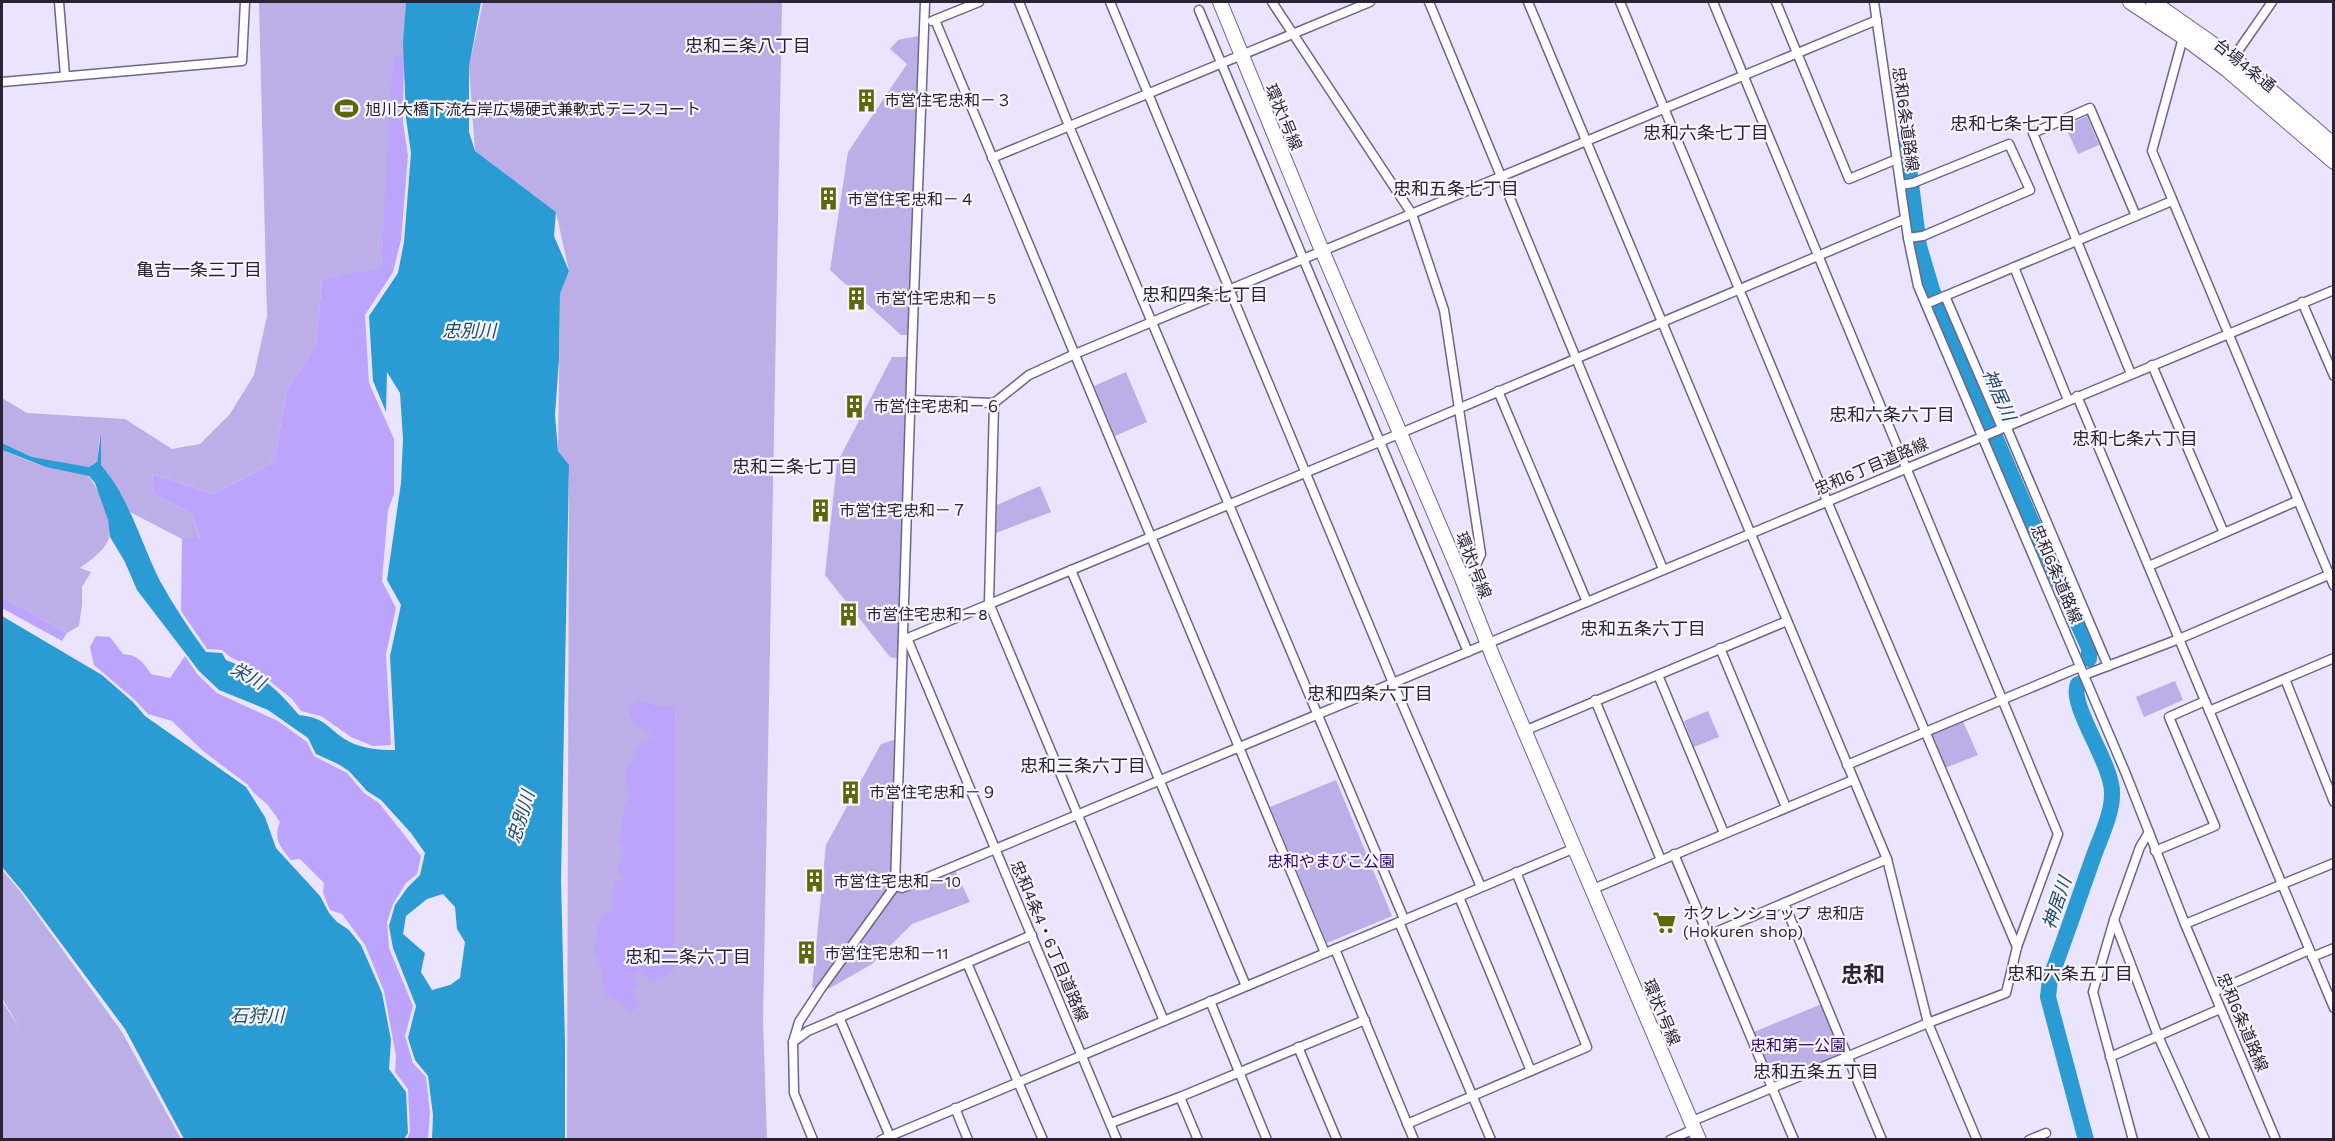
<svg xmlns="http://www.w3.org/2000/svg" width="2335" height="1141" viewBox="0 0 2335 1141" font-family="'Work Sans','Noto Sans JP',sans-serif">
	<style>
		.green { fill: #bcaee6 }
		.forest { fill: #bca4fd }
		.water { fill: #2b9cd3; fill-rule: evenodd }
		.lines { fill: none; stroke-linecap: round; stroke-linejoin: round }
		.river { stroke: #2b9cd3; stroke-width: 16 }
		.minor-casing { stroke: #6e658a; stroke-width: 11 }
		.primary-casing { stroke: #6e658a; stroke-width: 16 }
		.trunk-casing { stroke: #6e658a; stroke-width: 16 }
		.minor { stroke: #fff; stroke-width: 8 }
		.primary { stroke: #fff; stroke-width: 14 }
		.trunk { stroke: #fff; stroke-width: 14 }
		.labels { text-anchor: middle; stroke-width: 4.5; stroke-linejoin: round; paint-order: stroke }
		.street-label { font-size: 16px; fill: #282434; stroke: #f6f4fd }
		.poi-label { font-size: 16px; fill: #282434; stroke: #f6f4fd; text-anchor: start }
		.park-label { font-size: 16px; fill: #37036f; stroke: #f6f4fd }
		.neighbourhood-label { font-size: 18px; fill: #282434; stroke: #f6f4fd }
		.water-label { font-size: 18px; font-style: italic; fill: #204b63; stroke: #f6f4fd }
		.district-label { font-size: 22px; font-weight: bold; fill: #282434; stroke: #f6f4fd }
	</style>
	<rect width="100%" height="100%" fill="#eae4fe"/>
	<g class="green">
		<polygon points="259,2 406,2 404,56 395,56 381,269 322,279 316,344 287,389 274,462 213,494 152,474 154,494 192,514 200,539 182,539 128,511 108,473 101,465 100,434 97,462 89,467 32,457 2,443 2,398 27,413 125,419 172,449 200,444 230,414 254,375 267,316"/>
		<polygon points="483,2 782,2 763,1020 767,1139 567,1139 569,466 558,451 560,294 569,271 556,212 475,151 469,67"/>
		<polygon points="923,35 912,335 901,335 830,270 848,152 907,64 890,49 898,40"/>
		<polygon points="2087,116 2099,145 2078,154 2065,126"/>
		<polygon points="892,357 911,357 903,660 890,657 825,575 837,463"/>
		<polygon points="1126,372 1147,422 1115,436 1094,386"/>
		<path d="M 2,450 C 16,456 30,462 45,466 C 58,470 74,469 86,475 C 97,480 113,526 109,538 C 105,551 90,560 80,568 L 91,572 L 82,587 L 82,604 L 79,626 L 67,633 L 2,597 Z"/>
		<polygon points="1040,486 1051,512 996,533 997,505"/>
		<polygon points="2175,681 2183,700 2144,717 2136,697"/>
		<polygon points="1708,711 1719,737 1694,747 1684,721"/>
		<polygon points="1961,717 1978,755 1940,770 1924,733"/>
		<polygon points="900,738 895,886 953,866 970,902 912,924 872,964 830,988 820,990 812,987 826,845 881,744"/>
		<polygon points="1336,780 1392,916 1327,943 1270,807"/>
		<polygon points="2,870 20,891 122,1032 181,1139 2,1139 2,1001 20,1029 2,998"/>
		<polygon points="1824,1003 1847,1056 1772,1087 1749,1034"/>
	</g>
	<g class="forest">
		<polygon points="395,56 404,56 403,122 408,156 401,240 393,272 365,315 369,383 394,439 394,494 388,510 382,581 396,608 386,654 391,745 373,746 351,737 321,716 301,711 292,699 252,667 230,657 222,650 207,649 181,611 182,539 200,538 192,514 154,494 152,474 213,494 274,462 287,389 316,344 322,279 381,268 391,85"/>
		<polygon points="2,597 67,633 62,641 2,608"/>
		<path d="M 96,636 L 110,637 L 123,654 C 138,655 143,662 151,674 L 170,678 L 185,656 L 198,675 L 217,693 L 278,721 L 307,742 L 314,756 L 347,773 L 364,793 L 379,803 L 421,856 L 417,874 L 406,883 L 393,904 L 387,922 L 389,948 L 413,1006 L 405,1036 L 413,1063 L 426,1077 L 430,1113 L 428,1139 L 407,1139 L 410,1132 L 408,1089 L 395,1072 L 396,1056 L 384,991 L 365,945 L 342,914 L 330,910 L 323,893 L 324,883 L 300,859 L 291,860 C 280,846 273,840 280,822 L 268,805 L 254,793 L 247,784 L 203,751 L 172,721 L 148,714 L 135,700 L 94,665 L 90,647 Z"/>
		<path d="M 644,701 L 659,707 L 672,706 L 675,710 L 674,970 L 650,982 L 640,971 L 631,978 L 638,985 L 632,993 L 640,1006 L 628,1012 L 620,1001 L 607,997 C 601,981 605,967 594,953 L 601,916 L 613,909 L 612,894 L 615,881 L 625,880 L 617,869 L 625,855 L 620,842 L 624,810 L 629,800 L 625,769 L 635,759 L 636,748 L 651,738 L 649,731 L 635,726 L 629,712 L 634,702 Z"/>
	</g>
	<g class="water">
		<path d="M 406,2 L 481,2 L 469,67 L 469,132 L 475,151 L 556,212 L 554,236 L 569,271 L 560,294 L 559,359 L 555,415 L 558,451 L 569,465 L 561,880 L 565,1043 L 565,1139 L 432,1139 L 433,1115 L 428,1076 L 415,1060 L 408,1038 L 416,1006 L 393,948 L 389,926 L 395,905 L 408,887 L 420,875 L 425,853 L 411,833 L 381,800 L 367,791 L 349,771 L 338,764 L 316,754 L 308,738 L 268,710 L 219,690 L 199,671 L 137,590 L 125,562 L 110,537 L 108,520 L 95,483 L 89,476 L 46,467 L 2,450 L 2,443 L 32,457 L 89,467 L 97,462 L 101,433 L 101,465 C 129,497 141,543 160,581 C 174,606 189,629 206,652 L 222,653 L 226,660 C 260,673 276,688 299,715 C 328,718 327,729 348,741 C 363,749 378,750 395,750 L 390,656 L 401,605 L 387,580 L 401,483 L 403,439 L 400,393 L 387,372 L 386,412 L 373,381 L 369,316 L 398,273 L 404,242 L 411,153 L 406,118 L 403,43 ZM 443,894 L 455,907 L 457,929 L 465,942 L 460,978 L 450,985 L 432,990 L 421,972 L 425,953 L 403,934 L 406,916 L 427,899 Z"/>
		<polygon points="2,616 102,675 133,702 145,716 246,787 265,817 276,848 320,896 329,913 337,922 349,930 361,945 382,993 391,1040 389,1069 406,1092 408,1133 404,1139 184,1139 125,1029 23,892 2,867"/>
	</g>
	<g class="lines">
		<g class="river">
			<polyline points="1905,137 1919,246 1932,290 2029,516 2089,648 2089,659"/>
			<path d="M 2078,684 C 2068,704 2112,763 2112,792 C 2113,813 2100,838 2093,858 C 2079,898 2065,939 2050,979 L 2048,997 L 2086,1140"/>
		</g>
		<defs>
			<g id="minor">
				<polyline points="59,2 65,76"/>
				<polyline points="1019,2 1069,126 1404,919"/>
				<polyline points="1110,2 1393,683 1481,887"/>
				<polyline points="1272,2 1412,214 1444,310 1481,554 1476,565 1461,576"/>
				<polyline points="1429,2 1663,569"/>
				<polyline points="1528,2 1887,859 1928,1023 1977,1140"/>
				<polyline points="1620,2 1827,501 2017,947"/>
				<polyline points="1776,2 1849,179 1897,159"/>
				<polyline points="1874,2 1908,238 1918,286 2126,774 2185,924 2276,1140"/>
				<polyline points="1199,10 1468,652"/>
				<polyline points="935,20 1325,953"/>
				<polyline points="932,21 979,2"/>
				<polyline points="2184,34 2152,151 2334,586"/>
				<polyline points="2231,61 2272,2"/>
				<polyline points="2,82 242,61 245,2"/>
				<polyline points="992,158 1370,2"/>
				<polyline points="1901,185 1913,183 2009,144 2030,190 1923,236 1908,238"/>
				<polyline points="2014,267 2068,400"/>
				<polyline points="1945,296 2002,428"/>
				<polyline points="2302,302 2334,376"/>
				<polyline points="1926,304 2172,201"/>
				<polyline points="2152,365 2224,533"/>
				<polyline points="2131,374 2033,133 2090,108 2136,216"/>
				<polyline points="1498,391 1587,602"/>
				<polyline points="2077,396 2334,1008"/>
				<polyline points="911,400 994,403 1029,375 1075,354 1877,20"/>
				<polyline points="994,403 989,603 1164,1021"/>
				<polyline points="2006,426 2108,666"/>
				<polyline points="2149,566 2297,501"/>
				<polyline points="1071,570 1246,986"/>
				<polyline points="907,638 1117,1140"/>
				<polyline points="903,640 1401,433 1905,219"/>
				<polyline points="1720,648 1786,807"/>
				<polyline points="1658,675 1724,833"/>
				<polyline points="2084,675 2179,639 2333,573"/>
				<polyline points="2285,679 2334,802"/>
				<polyline points="1595,700 1661,860"/>
				<polyline points="2209,711 2334,658"/>
				<polyline points="1524,731 1787,621"/>
				<polyline points="1847,765 2080,667"/>
				<polyline points="2155,851 2215,826 2169,717 2205,701"/>
				<polyline points="1674,854 1794,1140"/>
				<polyline points="895,886 902,888 2334,290"/>
				<polyline points="1593,889 1853,780"/>
				<polyline points="1459,897 1531,1071"/>
				<polyline points="1784,903 1882,1140"/>
				<polyline points="2114,920 2158,1036 2205,1140"/>
				<polyline points="1399,922 1491,1140"/>
				<polyline points="2185,924 2334,863"/>
				<polyline points="1709,935 1887,859"/>
				<polyline points="1335,949 1414,1140"/>
				<polyline points="2312,957 2334,948"/>
				<polyline points="967,963 1043,1140"/>
				<polyline points="2214,992 2309,950"/>
				<polyline points="1210,1001 1267,1140"/>
				<polyline points="839,1017 891,1139"/>
				<polyline points="793,1042 808,1031 1032,935"/>
				<polyline points="1298,1047 1337,1140"/>
				<polyline points="2110,1057 2220,1009"/>
				<polyline points="1180,1097 1198,1140"/>
				<polyline points="955,1108 968,1140"/>
				<polyline points="1690,1122 1928,1023 2006,993 2017,947 2058,834 1713,2"/>
				<polyline points="1111,1123 1180,1097 1365,1020"/>
				<polyline points="1407,1124 1587,1047 1516,872"/>
				<polyline points="813,1140 794,1093 793,1042 799,1022 820,990 895,886 912,350 925,2"/>
				<polyline points="881,1140 1575,848"/>
				<polyline points="1670,1140 1694,1129"/>
				<polyline points="2029,1140 2046,1133"/>
				<polyline points="2133,1140 2093,992 2114,920 2140,847 2149,832"/>
			</g>
			<polyline id="primary" points="1220,2 1318,241 1461,576 1493,657 1699,1140"/>
			<g id="trunk">
				<polyline points="2130,2 2183,37 2226,69 2334,162"/>
				<polyline points="2153,2 2233,58 2334,145"/>
			</g>
		</defs>
		<use href="#minor" class="minor-casing"/>
		<use href="#primary" class="primary-casing"/>
		<use href="#trunk" class="trunk-casing"/>
		<use href="#minor" class="minor"/>
		<use href="#primary" class="primary"/>
		<use href="#trunk" class="trunk"/>
	</g>
	<defs>
		<symbol id="building-bare" viewBox="-9 -9 18 18"><path d="M-4-6H4V6H1V3H-1V6H-4ZM-2.5-4.3h1.7v1.8h-1.7ZM.8-4.3h1.7v1.8H.8ZM-2.5-1h1.7V.8h-1.7ZM.8-1h1.7V.8H.8Z" fill="#5e670a" stroke="#f6f4fd" stroke-width="2.5" paint-order="stroke"/></symbol>
		<symbol id="stadium-bare" viewBox="-9 -9 18 18"><path d="M0-5a6.5 5 0 1 0 0 10a6.5 5 0 1 0 0-10ZM-3.5-1.8h7v3.6h-7Z" fill="#5e670a" stroke="#f6f4fd" stroke-width="2.5" paint-order="stroke"/></symbol>
		<symbol id="supermarket-bare" viewBox="-9 -9 18 18"><path d="M-6-5.5h2.5l.6 2H6L4.5 2H-2.5L-4.4-4H-6ZM-1.5 3.2a1.3 1.3 0 1 0 .1 0ZM3 3.2a1.3 1.3 0 1 0 .1 0Z" fill="#5e670a" stroke="#f6f4fd" stroke-width="2.5" paint-order="stroke"/></symbol>
	</defs>
	<g fill-rule="evenodd">
		<use href="#building-bare" x="850" y="84" width="33" height="33"/>
		<use href="#stadium-bare" x="330" y="92" width="33" height="33"/>
		<use href="#building-bare" x="812" y="182" width="33" height="33"/>
		<use href="#building-bare" x="840" y="282" width="33" height="33"/>
		<use href="#building-bare" x="838" y="390" width="33" height="33"/>
		<use href="#building-bare" x="804" y="494" width="33" height="33"/>
		<use href="#building-bare" x="832" y="598" width="33" height="33"/>
		<use href="#building-bare" x="834" y="776" width="33" height="33"/>
		<use href="#building-bare" x="798" y="864" width="33" height="33"/>
		<use href="#supermarket-bare" x="1648" y="906" width="33" height="33"/>
		<use href="#building-bare" x="790" y="936" width="33" height="33"/>
	</g>
	<g class="labels">
		<g class="street-label">
			<text transform="translate(2245 65) rotate(39)" y="6">台場4条通</text>
			<text transform="translate(1284 117) rotate(67)" y="6">環状1号線</text>
			<text transform="translate(1906 119) rotate(82)" y="6">忠和6条道路線</text>
			<text transform="translate(1871 466) rotate(-23)" y="6">忠和6丁目道路線</text>
			<text transform="translate(1474 565) rotate(68)" y="6">環状1号線</text>
			<text transform="translate(2057 574) rotate(67)" y="6">忠和6条道路線</text>
			<text transform="translate(1050 941) rotate(67)" y="6">忠和4条4・6丁目道路線</text>
			<text transform="translate(1662 1012) rotate(67)" y="6">環状1号線</text>
			<text transform="translate(2243 1022) rotate(67)" y="6">忠和6条道路線</text>
		</g>
		<g class="poi-label">
			<text x="884" y="106">市営住宅忠和－３</text>
			<text x="365" y="115">旭川大橋下流右岸広場硬式兼軟式テニスコート</text>
			<text x="847" y="205">市営住宅忠和－４</text>
			<text x="875" y="304">市営住宅忠和－5</text>
			<text x="873" y="412">市営住宅忠和－６</text>
			<text x="839" y="516">市営住宅忠和－７</text>
			<text x="866" y="620">市営住宅忠和－8</text>
			<text x="869" y="798">市営住宅忠和－９</text>
			<text x="833" y="887">市営住宅忠和－10</text>
			<text x="1683" y="919">ホクレンショップ 忠和店<tspan x="1683" dy="18">(Hokuren shop)</tspan></text>
			<text x="824" y="959">市営住宅忠和－11</text>
		</g>
		<g class="park-label">
			<text x="1331" y="867">忠和やまびこ公園</text>
			<text x="1798" y="1051">忠和第一公園</text>
		</g>
		<g class="neighbourhood-label">
			<text x="748" y="52">忠和三条八丁目</text>
			<text x="2013" y="130">忠和七条七丁目</text>
			<text x="1706" y="139">忠和六条七丁目</text>
			<text x="1456" y="195">忠和五条七丁目</text>
			<text x="199" y="276">亀吉一条三丁目</text>
			<text x="1205" y="301">忠和四条七丁目</text>
			<text x="1892" y="421">忠和六条六丁目</text>
			<text x="2135" y="445">忠和七条六丁目</text>
			<text x="795" y="473">忠和三条七丁目</text>
			<text x="1643" y="635">忠和五条六丁目</text>
			<text x="1370" y="700">忠和四条六丁目</text>
			<text x="1083" y="772">忠和三条六丁目</text>
			<text x="688" y="963">忠和二条六丁目</text>
			<text x="2070" y="980">忠和六条五丁目</text>
			<text x="1816" y="1078">忠和五条五丁目</text>
		</g>
		<g class="water-label">
			<text x="469" y="337">忠別川</text>
			<text transform="translate(1999 395) rotate(66)" y="6">神居川</text>
			<text transform="translate(248 676) rotate(29)" y="6">栄川</text>
			<text transform="translate(521 817) rotate(-73)" y="6">忠別川</text>
			<text transform="translate(2057 903) rotate(-71)" y="6">神居川</text>
			<text x="257" y="1022">石狩川</text>
		</g>
		<g class="district-label">
			<text x="1863" y="982">忠和</text>
		</g>
	</g>
	<rect width="2335" height="1141" fill="none" stroke="#282434" stroke-width="6"/>
</svg>
